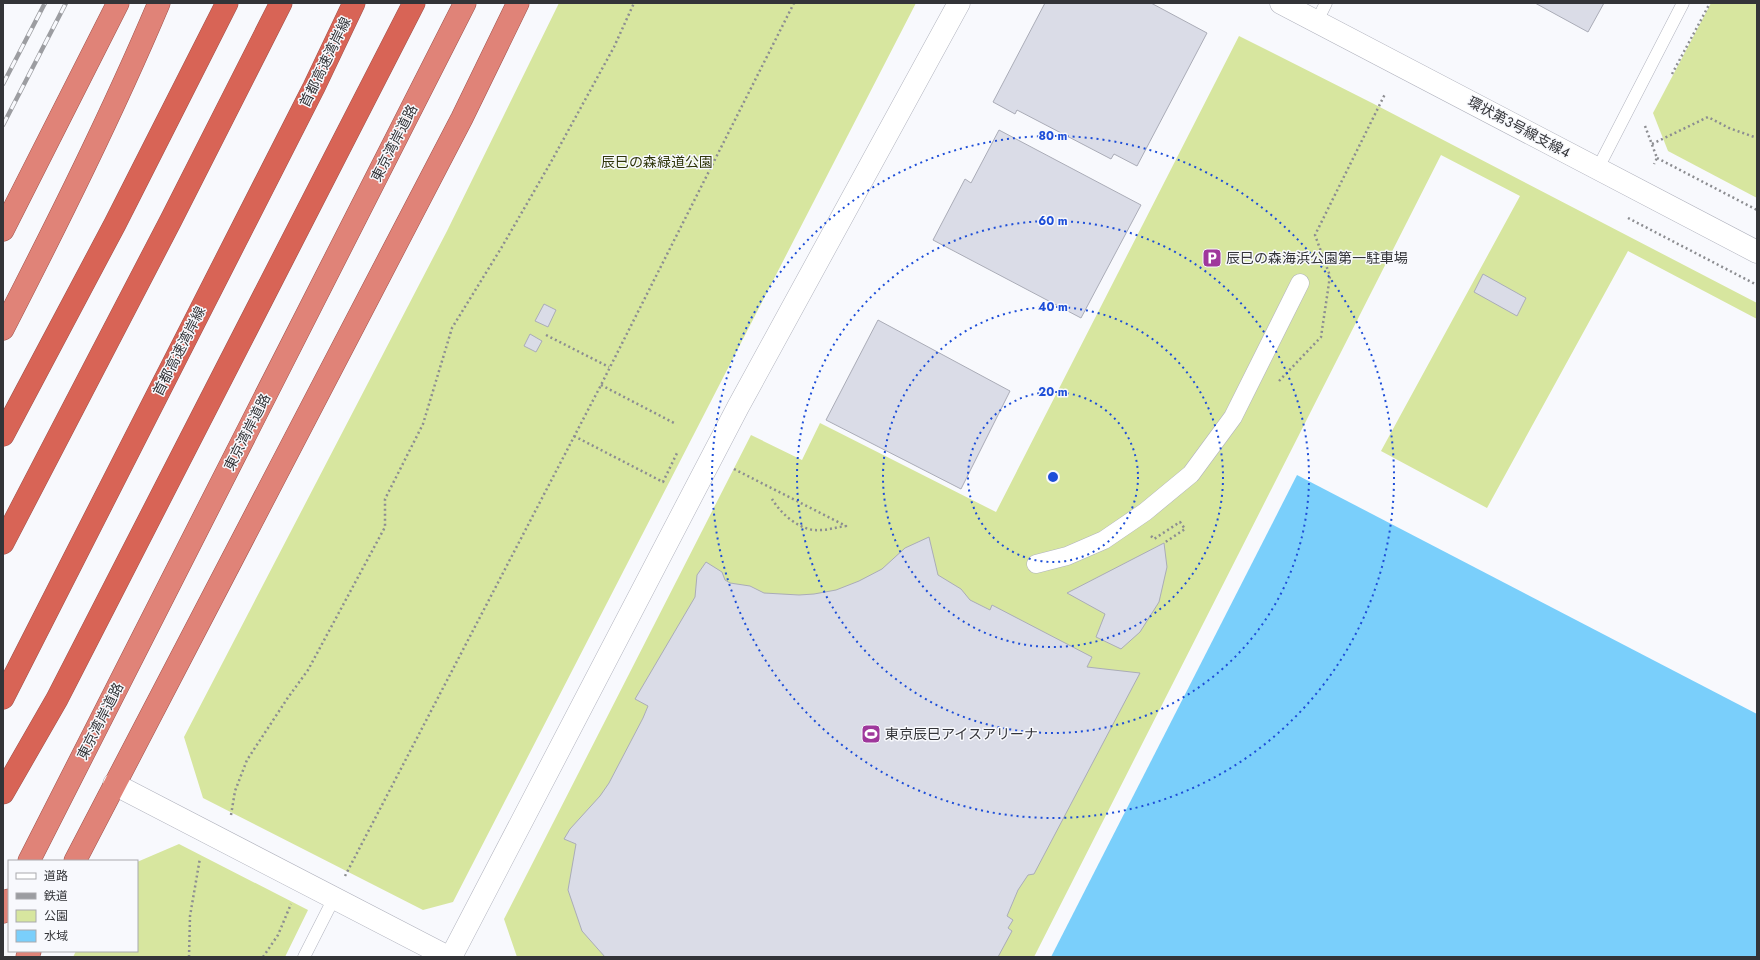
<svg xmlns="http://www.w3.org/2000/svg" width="1760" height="960" viewBox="0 0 1760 960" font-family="Jost,'Noto Sans JP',sans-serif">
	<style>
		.green { fill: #d7e69f }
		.water { fill: #7acffb }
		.building { fill: #dadce7; stroke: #aaacb7 }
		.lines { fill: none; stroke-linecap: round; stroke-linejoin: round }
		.service-casing { stroke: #b1b3be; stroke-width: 13 }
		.pedestrian-casing { stroke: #b1b3be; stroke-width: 19 }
		.minor-casing { stroke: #b1b3be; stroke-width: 23 }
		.tertiary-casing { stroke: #b1b3be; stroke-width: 23 }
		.trunk-casing { stroke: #9e534c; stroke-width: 23 }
		.motorway-casing { stroke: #9e534c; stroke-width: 23 }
		.path { stroke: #8c8d91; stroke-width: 2.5; stroke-dasharray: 2 3; stroke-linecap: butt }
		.service { stroke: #fff; stroke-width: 12 }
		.pedestrian { stroke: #fff; stroke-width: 18 }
		.minor { stroke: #fff; stroke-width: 22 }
		.tertiary { stroke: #fff; stroke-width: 22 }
		.trunk { stroke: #e08378; stroke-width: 22 }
		.motorway { stroke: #d86456; stroke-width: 22 }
		.rail-casing { stroke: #9c9da1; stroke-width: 4.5 }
		.rail { stroke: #f8f9fd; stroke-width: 3; stroke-dasharray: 9; stroke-linecap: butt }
		.ring { fill: none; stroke: #1d4ed8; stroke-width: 2; stroke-dasharray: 2 4 }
		.labels { text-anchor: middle; stroke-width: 3; stroke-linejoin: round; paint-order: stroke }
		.street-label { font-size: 14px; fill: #333438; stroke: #f8f9fd }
		.park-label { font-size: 14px; fill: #2e3509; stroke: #f8f9fd }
		.poi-label { font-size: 14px; fill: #333438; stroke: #f8f9fd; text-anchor: start }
		.centre { fill: #1d4ed8; stroke: #f8f9fd; stroke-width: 2 }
		.ring-label { font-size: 12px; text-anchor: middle; font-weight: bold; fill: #1d4ed8; stroke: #f8f9fd; stroke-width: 3; stroke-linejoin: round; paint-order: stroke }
	</style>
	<rect width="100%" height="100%" fill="#f8f9fd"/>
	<g class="green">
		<polygon points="559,3 916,3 453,902 423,910 203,798 184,737 447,231"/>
		<polygon points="1711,3 1757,3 1757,198 1668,151 1653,113"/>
		<polygon points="1239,36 1374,104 1757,303 1757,319 1628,251 1487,508 1381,451 1520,196 1441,155 1034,957 517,957 504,919 751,435 802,460 820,423 996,512"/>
		<polygon points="179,844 308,910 285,957 73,957 76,951 137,951 137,862"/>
	</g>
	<polygon class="water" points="1297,475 1757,714 1757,957 1051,957"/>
	<g class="building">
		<polygon points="1045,3 1151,3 1207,33 1137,166 1114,154 1111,159 1017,110 1015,114 993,102"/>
		<polygon points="1535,3 1604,3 1588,32"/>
		<polygon points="999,130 1141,205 1081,318 933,240 965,179 971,183"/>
		<polygon points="1483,274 1526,298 1517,316 1474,292"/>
		<polygon points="544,304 556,310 548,327 535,321"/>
		<polygon points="878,320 1010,391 961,489 826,420"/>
		<polygon points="530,334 542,341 536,352 524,346"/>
		<polygon points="929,537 938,575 961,589 970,600 990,610 992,605 1092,657 1087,667 1140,673 1034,874 1028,875 1018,890 1007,916 1013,920 1008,928 1012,931 998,957 605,957 582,931 568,890 576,844 564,839 570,829 600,796 609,783 643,718 648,706 635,699 695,597 697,575 706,562 722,572 725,580 730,583 750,586 764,593 799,595 814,594 836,590 859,581 882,569 905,548"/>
		<polygon points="1164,543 1167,567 1159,602 1140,632 1121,649 1096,637 1105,614 1067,593"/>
	</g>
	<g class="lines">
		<defs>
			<g id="service">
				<polyline points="1317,21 1326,3"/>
				<polyline points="1598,168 1683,3"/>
				<polyline points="304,957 334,898"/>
			</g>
			<polyline id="pedestrian" points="1036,564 1067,556 1104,540 1145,512 1191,474 1233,417 1300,283"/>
			<polyline id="minor" points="114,784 448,957"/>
			<g id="tertiary">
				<polyline points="1281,3 1757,252"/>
				<polyline points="451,957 738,407 959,3"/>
			</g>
			<g id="trunk">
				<polyline points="3,230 118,3"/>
				<path d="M 3,329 C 58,222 112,114 159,3"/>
				<polyline points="29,861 465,3"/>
				<polyline points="75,861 462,118 518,3"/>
				<polyline points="3,912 9,900"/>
				<polyline points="27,957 30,951"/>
			</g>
			<g id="motorway">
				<polyline points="3,435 115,224 227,3"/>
				<polyline points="3,543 171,220 281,3"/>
				<polyline points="3,698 314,87 354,3"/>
				<polyline points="3,793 57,699 414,3"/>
			</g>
		</defs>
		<use href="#service" class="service-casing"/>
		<use href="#pedestrian" class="pedestrian-casing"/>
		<use href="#minor" class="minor-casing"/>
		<use href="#tertiary" class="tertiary-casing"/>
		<use href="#trunk" class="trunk-casing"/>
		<use href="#motorway" class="motorway-casing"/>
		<g class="path">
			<polyline points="1672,74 1710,3"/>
			<polyline points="1645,126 1657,158 1654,164"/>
			<polyline points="1652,144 1708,117 1729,128 1757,138"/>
			<polyline points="1657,158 1757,210"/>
			<polyline points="1628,218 1757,285"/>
			<polyline points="546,335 609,367"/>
			<polyline points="1279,381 1321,337 1330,276 1315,235 1385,94"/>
			<polyline points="601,385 676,424"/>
			<polyline points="574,436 663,482 678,451"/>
			<path d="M 734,469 L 846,526 C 837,527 829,530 820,530 C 801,532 781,514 772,499"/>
			<polyline points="1151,536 1154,539 1180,522 1185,529 1164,543"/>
			<polyline points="231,815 235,791 247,760 287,699 308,670 385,527 385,499 423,424 452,328 503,245 551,162 614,47 634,3"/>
			<polyline points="345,876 601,385 794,3"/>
			<polyline points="189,957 190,916 200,858"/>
			<polyline points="263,957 278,935 291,904"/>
		</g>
		<use href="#service" class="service"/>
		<use href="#pedestrian" class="pedestrian"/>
		<use href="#minor" class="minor"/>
		<use href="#tertiary" class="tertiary"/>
		<use href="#trunk" class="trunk"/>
		<use href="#motorway" class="motorway"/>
		<defs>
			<g id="rail">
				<polyline points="3,84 45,3"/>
				<polyline points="3,125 66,3"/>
			</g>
		</defs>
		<use href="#rail" class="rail-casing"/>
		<use href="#rail" class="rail"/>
	</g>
	<g class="ring">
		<circle cx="1053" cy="477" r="85"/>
		<circle cx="1053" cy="477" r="170"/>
		<circle cx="1053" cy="477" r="256"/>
		<circle cx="1053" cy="477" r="341"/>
	</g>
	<defs>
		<symbol id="parking-square" viewBox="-11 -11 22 22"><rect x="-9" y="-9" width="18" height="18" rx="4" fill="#9f389c" stroke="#f8f9fd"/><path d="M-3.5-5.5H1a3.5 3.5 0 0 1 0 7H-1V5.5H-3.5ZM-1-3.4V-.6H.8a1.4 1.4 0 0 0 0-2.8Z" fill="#fff"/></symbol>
		<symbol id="stadium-square" viewBox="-11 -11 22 22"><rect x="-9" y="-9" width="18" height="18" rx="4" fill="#9f389c" stroke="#f8f9fd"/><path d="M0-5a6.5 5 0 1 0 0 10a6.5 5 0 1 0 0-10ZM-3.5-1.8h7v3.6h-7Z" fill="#fff"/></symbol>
	</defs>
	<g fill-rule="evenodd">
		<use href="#parking-square" x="1201" y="247" width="22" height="22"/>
		<use href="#stadium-square" x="860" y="723" width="22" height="22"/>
	</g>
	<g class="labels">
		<g class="street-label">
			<text transform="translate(325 62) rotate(-64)" y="5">首都高速湾岸線</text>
			<text transform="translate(1519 127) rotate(28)" y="5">環状第3号線支線4</text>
			<text transform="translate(394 143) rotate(-63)" y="5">東京湾岸道路</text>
			<text transform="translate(179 351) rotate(-63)" y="5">首都高速湾岸線</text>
			<text transform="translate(247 432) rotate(-63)" y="5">東京湾岸道路</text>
			<text transform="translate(100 721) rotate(-63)" y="5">東京湾岸道路</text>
		</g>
		<g class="park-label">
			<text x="657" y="167">辰巳の森緑道公園</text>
		</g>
		<g class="poi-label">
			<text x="1226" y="263">辰巳の森海浜公園第一駐車場</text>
			<text x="885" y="739">東京辰巳アイスアリーナ</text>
		</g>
	</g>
	<circle cx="1053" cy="477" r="6" class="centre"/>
	<g class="ring-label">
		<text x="1053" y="140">80 m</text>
		<text x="1053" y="225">60 m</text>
		<text x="1053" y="311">40 m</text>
		<text x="1053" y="396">20 m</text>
	</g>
	<rect width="1760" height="960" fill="none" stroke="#333438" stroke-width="8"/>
	<rect x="8" y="860" width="130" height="92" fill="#f8f9fd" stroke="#a9aaae"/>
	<rect x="16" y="873" width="20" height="6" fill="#ffffff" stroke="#a9aaae"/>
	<text x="44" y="880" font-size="12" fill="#333438">道路</text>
	<rect x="16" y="893" width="20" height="6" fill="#9c9da1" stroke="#a9aaae"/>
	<text x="44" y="900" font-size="12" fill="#333438">鉄道</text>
	<rect x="16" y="910" width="20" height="12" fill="#d7e69f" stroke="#a9aaae"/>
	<text x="44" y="920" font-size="12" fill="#333438">公園</text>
	<rect x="16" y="930" width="20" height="12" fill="#7acffb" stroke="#a9aaae"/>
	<text x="44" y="940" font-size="12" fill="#333438">水域</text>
</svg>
